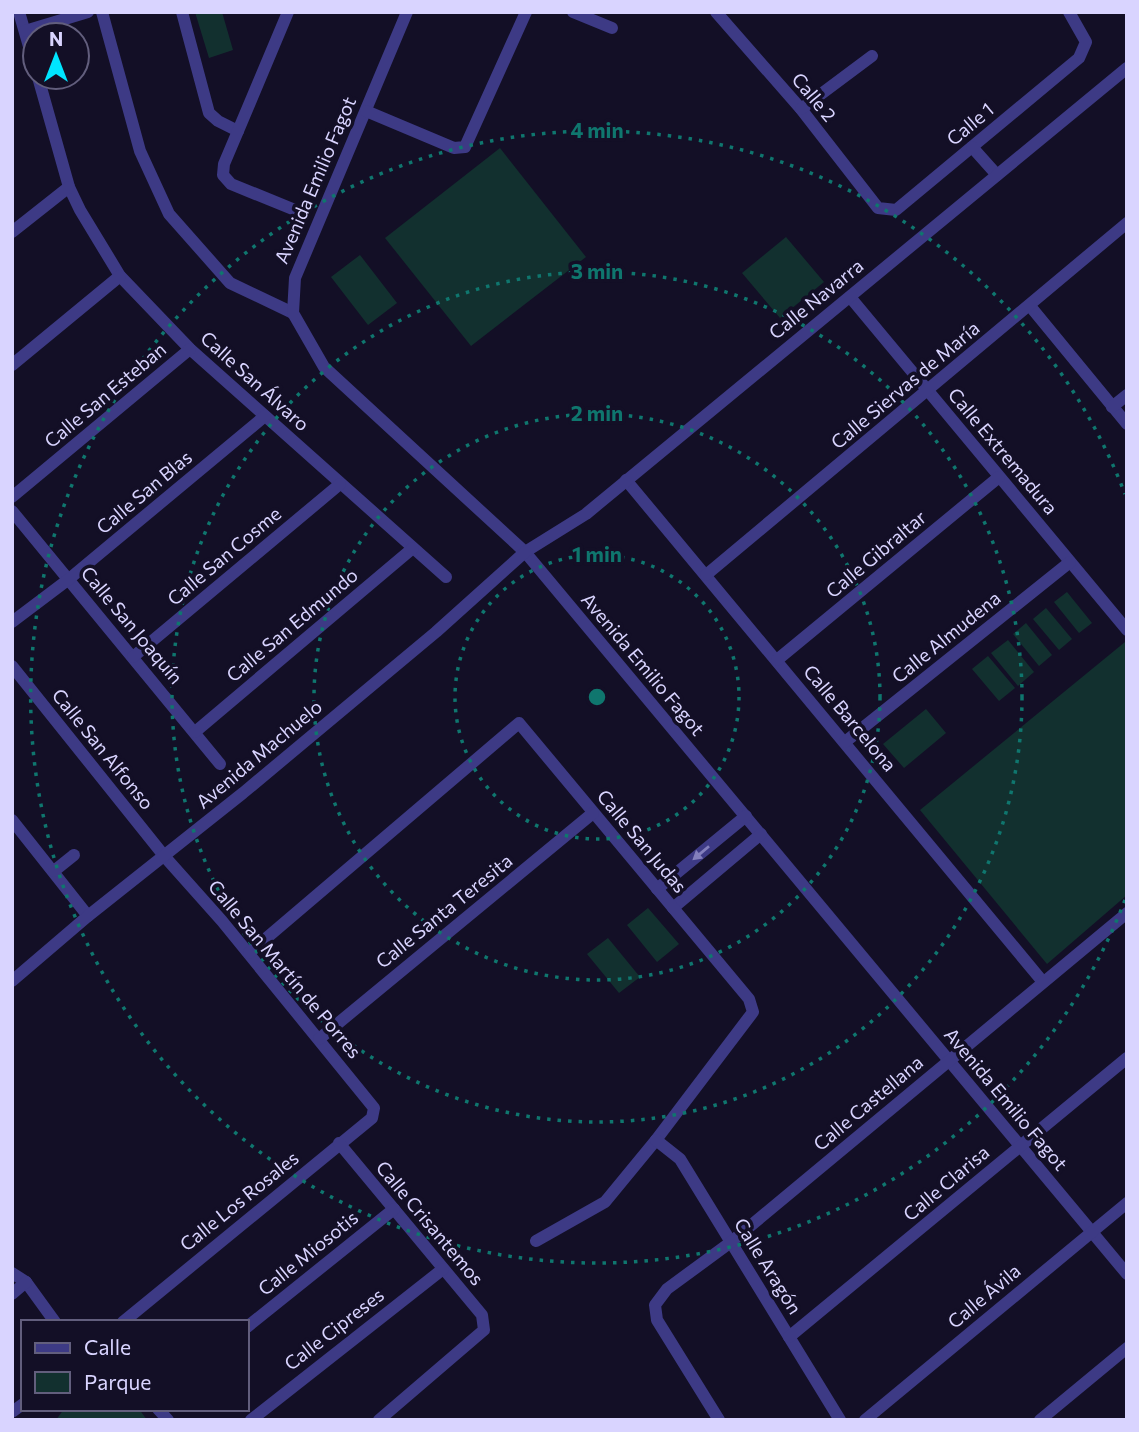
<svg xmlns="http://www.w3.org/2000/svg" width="1139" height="1432" viewBox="0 0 1139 1432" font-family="Commissioner,sans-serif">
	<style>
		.green { fill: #12302f }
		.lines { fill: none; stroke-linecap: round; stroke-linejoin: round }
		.minor { stroke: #3d3a85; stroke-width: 12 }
		.oneway { fill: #837fbc }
		.ring { fill: none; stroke: #0f766e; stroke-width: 3.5; stroke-dasharray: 3.5 7 }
		.labels { text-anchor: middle; stroke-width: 7; stroke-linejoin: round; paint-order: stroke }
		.street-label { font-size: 19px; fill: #d9d4ff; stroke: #130f26 }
		.centre { fill: #0f766e; stroke: #130f26; stroke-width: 3.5 }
		.ring-label { font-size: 21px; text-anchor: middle; font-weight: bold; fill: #0f766e; stroke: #130f26; stroke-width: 7; stroke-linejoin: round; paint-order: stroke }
	</style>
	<rect width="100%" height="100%" fill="#130f26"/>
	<g class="green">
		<polygon points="195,12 222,12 233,50 209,58"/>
		<polygon points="500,148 586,257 471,346 385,238"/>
		<polygon points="786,237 824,282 780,318 742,273"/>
		<polygon points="360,255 397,303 368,325 331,277"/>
		<polygon points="1067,592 1092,623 1079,633 1054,602"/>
		<polygon points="1046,608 1072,639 1059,650 1033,619"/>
		<polygon points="1026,623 1052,655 1039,666 1013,634"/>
		<polygon points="1008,640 1034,672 1018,686 991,653"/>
		<polygon points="1125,642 1127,645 1127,895 1047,964 920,810"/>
		<polygon points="988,656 1015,688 999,701 972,669"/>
		<polygon points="926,709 946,733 904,768 883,744"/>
		<polygon points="648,908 679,944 657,962 627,925"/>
		<polygon points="608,938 640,977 619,993 587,954"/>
		<polygon points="64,1409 139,1409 147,1420 56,1420"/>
	</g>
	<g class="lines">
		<g class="minor">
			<polyline points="19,12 35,67"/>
			<polyline points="102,12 140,151 169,214 230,283 293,313"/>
			<polyline points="182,12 209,113 218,121 238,131"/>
			<polyline points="288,12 238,131 224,164 223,175 231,184 295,210"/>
			<polyline points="407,12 295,278 293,313 324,367 525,552 1127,1274"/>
			<polyline points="573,12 612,28"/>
			<polyline points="716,12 801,109 878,208 896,210 1079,58 1086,42 1069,12"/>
			<polyline points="25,31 88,12"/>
			<polyline points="38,77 69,187 80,210 120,276 190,349 446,577"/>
			<polyline points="801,109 872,56"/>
			<polyline points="366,111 454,148 465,147 526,12"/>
			<polyline points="972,147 997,175"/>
			<polyline points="12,232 69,187"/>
			<polyline points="850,297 1127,630"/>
			<polyline points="1030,306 1127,424"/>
			<polyline points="12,365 120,276"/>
			<polyline points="1112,407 1127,395"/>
			<polyline points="626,480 1043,982"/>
			<polyline points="12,497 190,349"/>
			<polyline points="12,511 220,764"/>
			<polyline points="706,575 1127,223"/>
			<polyline points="12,622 69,579 265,416"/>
			<polyline points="133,657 340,484"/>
			<polyline points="777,660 999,477"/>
			<polyline points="12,666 165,857 222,921 374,1108 372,1118 123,1322"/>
			<polyline points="195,732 413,548"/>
			<polyline points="845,742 1070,562"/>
			<polyline points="12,820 88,916"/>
			<polyline points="54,871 74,855"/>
			<polyline points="657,889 746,816"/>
			<polyline points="673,908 761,834"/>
			<polyline points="249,953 519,723 749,999 753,1012 656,1140 605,1202 536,1241"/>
			<polyline points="12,981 88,916 243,793 436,632 525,552 586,514 1127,68"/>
			<polyline points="319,1039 593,813"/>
			<polyline points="656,1140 680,1159 840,1420"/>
			<polyline points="339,1143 482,1315 484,1330 379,1420"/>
			<polyline points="12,1273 26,1282 55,1322"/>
			<polyline points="12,1294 26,1282"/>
			<polyline points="247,1327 394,1209"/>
			<polyline points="789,1337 1127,1058"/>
			<polyline points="158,1409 168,1420"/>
			<polyline points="12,1412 23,1404"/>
			<polyline points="251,1420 443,1269"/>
			<polyline points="719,1420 657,1320 655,1305 667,1289 731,1242 1127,913"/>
			<polyline points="865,1420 1127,1203"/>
			<polyline points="1040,1420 1127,1348"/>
		</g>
	</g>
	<defs><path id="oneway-solid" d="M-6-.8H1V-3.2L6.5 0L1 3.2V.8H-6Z" transform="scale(1.75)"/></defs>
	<use class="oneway" href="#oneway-solid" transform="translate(701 853) rotate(140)"/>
	<g class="ring">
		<circle cx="597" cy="697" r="142"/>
		<circle cx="597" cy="697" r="283"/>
		<circle cx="597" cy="697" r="425"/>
		<path d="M1125 900A566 566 0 1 1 1125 494"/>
	</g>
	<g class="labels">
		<g class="street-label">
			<text transform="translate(814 97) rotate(50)" y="7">Calle 2</text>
			<text transform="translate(970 124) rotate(-40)" y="7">Calle 1</text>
			<text transform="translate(315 180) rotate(-67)" y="7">Avenida Emilio Fagot</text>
			<text transform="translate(816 299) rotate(-39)" y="7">Calle Navarra</text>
			<text transform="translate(255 381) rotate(42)" y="7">Calle San Álvaro</text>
			<text transform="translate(905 385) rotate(-40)" y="7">Calle Siervas de María</text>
			<text transform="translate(105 395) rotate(-40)" y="7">Calle San Esteban</text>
			<text transform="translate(1003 451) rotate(50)" y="7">Calle Extremadura</text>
			<text transform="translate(144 492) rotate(-40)" y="7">Calle San Blas</text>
			<text transform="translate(876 554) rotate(-40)" y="7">Calle Gibraltar</text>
			<text transform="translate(224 556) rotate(-40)" y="7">Calle San Cosme</text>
			<text transform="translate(132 625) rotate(50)" y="7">Calle San Joaquín</text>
			<text transform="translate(292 625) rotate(-40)" y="7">Calle San Edmundo</text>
			<text transform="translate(946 637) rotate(-39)" y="7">Calle Almudena</text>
			<text transform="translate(643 664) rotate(50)" y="7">Avenida Emilio Fagot</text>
			<text transform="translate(850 718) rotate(50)" y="7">Calle Barcelona</text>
			<text transform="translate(103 749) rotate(51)" y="7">Calle San Alfonso</text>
			<text transform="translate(259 754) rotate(-40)" y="7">Avenida Machuelo</text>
			<text transform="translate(642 841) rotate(50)" y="7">Calle San Judas</text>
			<text transform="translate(444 911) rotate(-39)" y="7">Calle Santa Teresita</text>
			<text transform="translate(285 969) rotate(50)" y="7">Calle San Martín de Porres</text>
			<text transform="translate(1006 1099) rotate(50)" y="7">Avenida Emilio Fagot</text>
			<text transform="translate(868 1103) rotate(-40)" y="7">Calle Castellana</text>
			<text transform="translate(946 1183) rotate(-40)" y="7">Calle Clarisa</text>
			<text transform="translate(239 1201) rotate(-39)" y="7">Calle Los Rosales</text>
			<text transform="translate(430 1223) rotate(50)" y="7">Calle Crisantemos</text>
			<text transform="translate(308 1253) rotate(-39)" y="7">Calle Miosotis</text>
			<text transform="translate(768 1266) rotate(58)" y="7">Calle Aragón</text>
			<text transform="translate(984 1296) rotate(-40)" y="7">Calle Ávila</text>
			<text transform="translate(334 1329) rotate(-38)" y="7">Calle Cipreses</text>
		</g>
	</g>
	<circle cx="597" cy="697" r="10" class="centre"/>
	<g class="ring-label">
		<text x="597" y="138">4 min</text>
		<text x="597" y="279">3 min</text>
		<text x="597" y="421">2 min</text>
		<text x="597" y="562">1 min</text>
	</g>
	<rect width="1139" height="1432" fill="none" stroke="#d9d4ff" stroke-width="28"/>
	<rect x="21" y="1320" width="228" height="91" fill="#130f26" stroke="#625e7d" stroke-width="2"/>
	<rect x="35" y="1343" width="35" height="10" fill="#3d3a85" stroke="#625e7d" stroke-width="2"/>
	<text x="84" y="1355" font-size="21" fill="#d9d4ff">Calle</text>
	<rect x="35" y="1372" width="35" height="21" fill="#12302f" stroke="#625e7d" stroke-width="2"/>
	<text x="84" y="1390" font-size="21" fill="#d9d4ff">Parque</text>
	<g transform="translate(56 56)"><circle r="33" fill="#130f26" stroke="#625e7d" stroke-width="2"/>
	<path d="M0-5L12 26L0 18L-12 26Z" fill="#00e5ff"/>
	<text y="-10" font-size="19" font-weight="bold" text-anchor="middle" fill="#d9d4ff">N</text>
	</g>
</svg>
